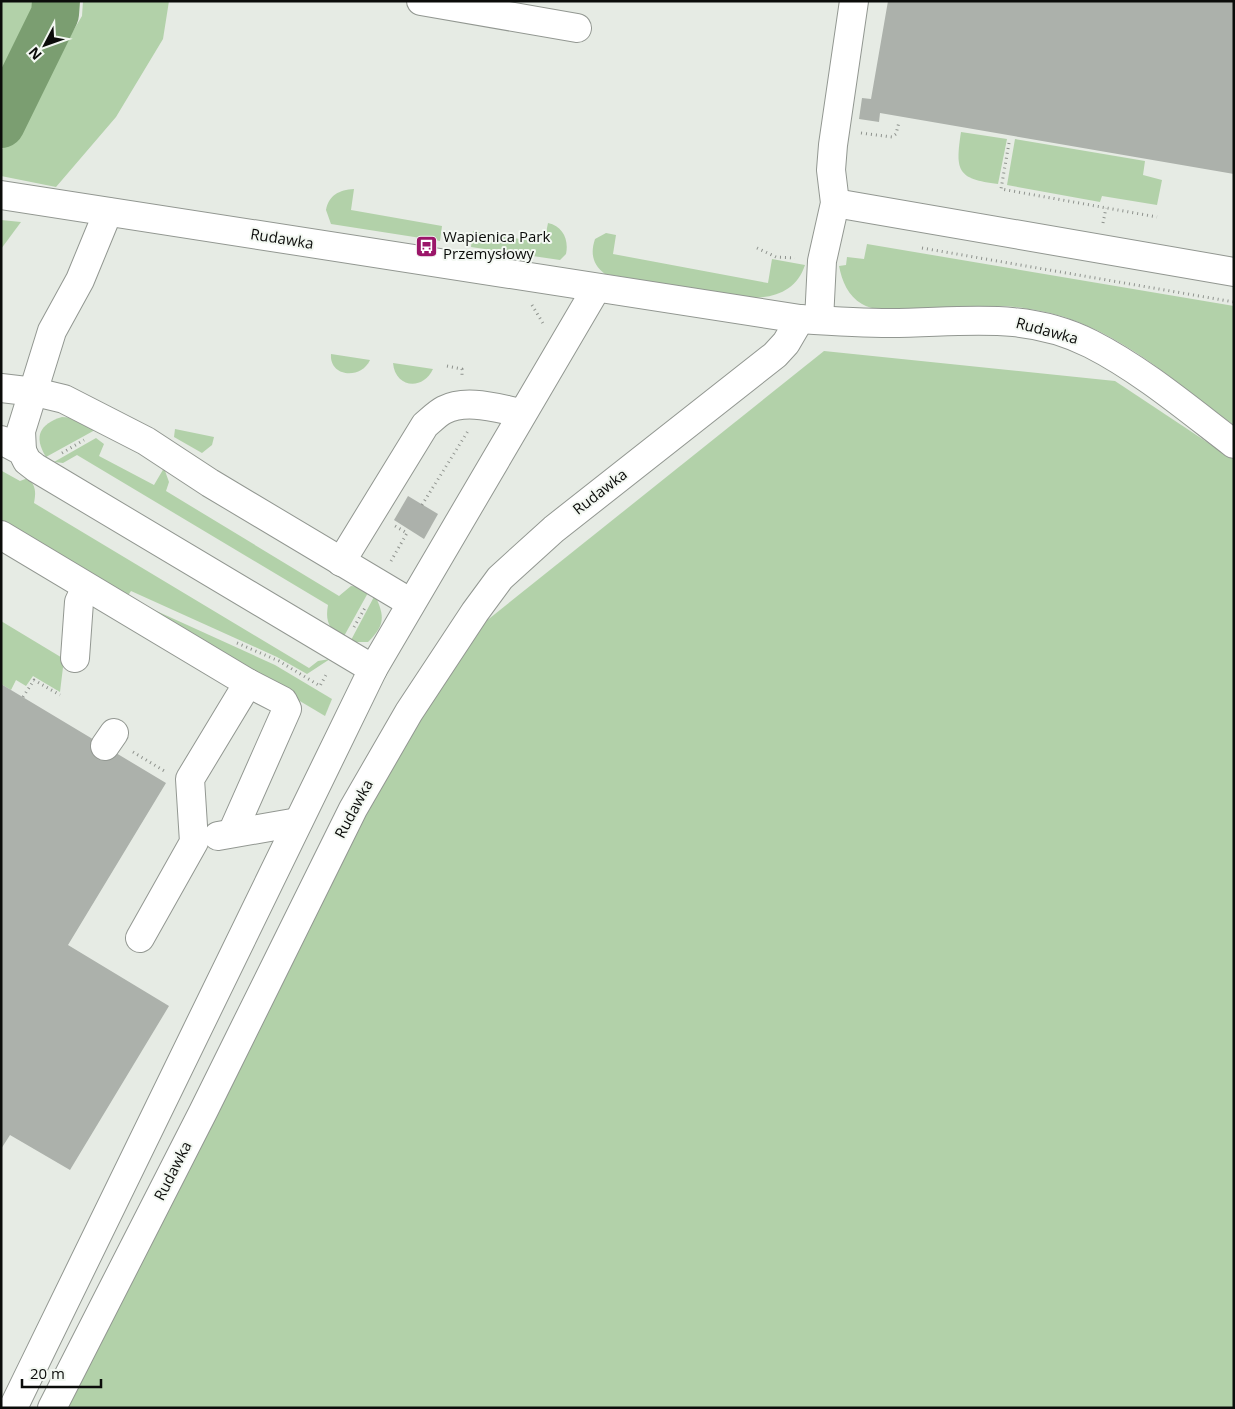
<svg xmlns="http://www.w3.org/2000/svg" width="1235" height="1409" viewBox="0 0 1235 1409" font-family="'Open Sans',sans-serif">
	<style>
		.green { fill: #b2d1a9 }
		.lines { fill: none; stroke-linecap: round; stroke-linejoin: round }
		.river { stroke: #7b9e71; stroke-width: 48 }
		.building { fill: #acb1ab }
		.minor-casing { stroke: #929791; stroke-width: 30 }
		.path { stroke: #8e928d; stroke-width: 3; stroke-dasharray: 1 4; stroke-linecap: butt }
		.minor { stroke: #fff; stroke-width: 28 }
		.labels { text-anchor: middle; stroke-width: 4; stroke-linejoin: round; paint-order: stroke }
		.poi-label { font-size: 15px; fill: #0b0c0a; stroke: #f3f8f2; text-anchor: start }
		.street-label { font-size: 15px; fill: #0b0c0a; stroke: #f3f8f2 }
	</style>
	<rect width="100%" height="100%" fill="#e6ebe4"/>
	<g class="green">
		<polygon points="1,1 36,1 15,64 1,86"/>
		<polygon points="83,1 169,1 163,39 116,117 56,187 1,176 1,151 82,16"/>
		<path d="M 961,132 L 1007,139 L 998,184 C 957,179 955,171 961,132 Z"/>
		<polygon points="1015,139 1145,161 1143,175 1162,180 1157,205 1102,196 1100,202 1007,185"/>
		<path d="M 354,189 L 351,210 L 442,226 L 440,241 L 331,224 L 326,210 C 329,195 339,190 354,189 Z"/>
		<polygon points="1,220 21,222 1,249"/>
		<path d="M 548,223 C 563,226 569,240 566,254 L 560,260 L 471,247 L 473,231 L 544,243 Z"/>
		<path d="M 606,233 L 616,235 L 613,254 L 768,283 L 772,259 L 805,265 C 797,289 778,297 754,298 L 605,274 C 593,265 590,254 595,239 Z"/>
		<path d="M 867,244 L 1234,306 L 1234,425 C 1171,379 1108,319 1028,309 C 1018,307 1007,306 997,306 C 963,305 889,320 862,304 C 848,296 842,281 839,266 L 846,265 L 847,257 L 864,259 Z"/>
		<polygon points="824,351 1115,381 1234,460 1234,1408 64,1408 362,808 475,630"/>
		<path d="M 331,354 L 370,360 C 361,380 329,377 331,354 Z"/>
		<path d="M 393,363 L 433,369 C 423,391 395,388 393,363 Z"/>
		<path d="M 62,417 L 75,418 L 95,430 L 46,457 C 33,436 40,424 62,417 Z"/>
		<polygon points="175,429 214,437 212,445 202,453 174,437"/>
		<path d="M 96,438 L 104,444 L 99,456 L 154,485 L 164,468 L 169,482 L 166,491 L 339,596 L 351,586 L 360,587 L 369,591 L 343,638 C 329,630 325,621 328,605 L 77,455 L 63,463 L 54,462 Z"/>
		<path d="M 2,471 L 20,481 L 28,478 C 36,486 36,492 34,503 L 309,668 L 318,661 L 330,659 L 307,674 L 277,657 L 131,591 L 127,597 L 1,522 Z"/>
		<path d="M 375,595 C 385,617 385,625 368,642 L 350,642 Z"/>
		<polygon points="141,604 275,665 332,699 325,716 140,606"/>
		<polygon points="1,621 64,659 60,692 33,676 26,686 16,680 11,690 1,684"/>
	</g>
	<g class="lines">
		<polyline class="river" points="1,124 55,14 56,1"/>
	</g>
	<g class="building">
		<polygon points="888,1 1234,1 1234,174 880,113 879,122 859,119 862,98 871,99"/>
		<polygon points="408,496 438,514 424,539 394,520"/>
		<polygon points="1,684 166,783 68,945 169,1006 70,1170 10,1135 1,1149"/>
	</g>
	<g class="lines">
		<defs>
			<g id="minor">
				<polyline points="421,1 577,28"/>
				<path d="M 1,195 L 800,319 C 830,321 860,323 890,323 C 960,323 1025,310 1091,344 C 1142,370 1188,409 1234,444"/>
				<polyline points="835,203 1234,272"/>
				<polyline points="819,320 822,261 835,203 831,170 833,145 854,1"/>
				<polyline points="1,388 35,392 64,399 146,441 210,483 411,603"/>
				<polyline points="1,440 22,451 27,461 36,468 373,669"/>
				<polyline points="22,451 21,431 52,331 80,280 108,212"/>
				<polyline points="1,535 248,683 190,779 194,842 140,938"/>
				<path d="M 341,562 L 425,425 C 431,420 438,413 444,410 C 467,398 499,409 522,413"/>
				<polyline points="75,658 79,602 86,587"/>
				<polyline points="105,746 114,733"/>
				<polyline points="232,833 287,709 283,701 248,683"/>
				<polyline points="218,836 298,822"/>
				<polyline points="13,1408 373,669 596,289"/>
				<polyline points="52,1408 203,1112 353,809 409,712 475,612 500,578 554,529 775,355 786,343 800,319"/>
			</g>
		</defs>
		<use href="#minor" class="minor-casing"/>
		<g class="path">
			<polyline points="861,133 892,137 896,134 899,122"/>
			<polyline points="1009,143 1001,189 1157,217"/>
			<polyline points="1103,223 1106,208"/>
			<polyline points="757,248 776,257 795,258"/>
			<polyline points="922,248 1234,302"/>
			<polyline points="532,305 544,325"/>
			<polyline points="447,366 462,369 462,377"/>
			<polyline points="62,453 84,440"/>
			<polyline points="422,505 468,431"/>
			<polyline points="391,561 407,533 395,526"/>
			<polyline points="354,627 366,606"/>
			<polyline points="237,643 279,661 320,686 327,673"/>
			<polyline points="23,697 34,680 60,695"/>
			<polyline points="133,752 166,772"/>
		</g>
		<use href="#minor" class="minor"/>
	</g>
	<defs>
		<symbol id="bus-square" viewBox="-11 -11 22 22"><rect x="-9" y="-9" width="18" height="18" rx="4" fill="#9b1669" stroke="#f3f8f2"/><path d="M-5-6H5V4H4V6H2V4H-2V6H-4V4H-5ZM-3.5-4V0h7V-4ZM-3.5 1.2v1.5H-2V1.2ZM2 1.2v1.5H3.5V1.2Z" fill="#fff"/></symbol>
	</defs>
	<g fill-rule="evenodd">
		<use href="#bus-square" x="414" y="234" width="25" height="25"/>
	</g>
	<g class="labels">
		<g class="poi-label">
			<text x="443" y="242">Wapienica Park<tspan x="443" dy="17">Przemysłowy</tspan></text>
		</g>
		<g class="street-label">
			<text transform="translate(282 239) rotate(9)" y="5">Rudawka</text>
			<text transform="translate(1047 331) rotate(15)" y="5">Rudawka</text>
			<text transform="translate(600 492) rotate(-38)" y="5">Rudawka</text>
			<text transform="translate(354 809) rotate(-62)" y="5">Rudawka</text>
			<text transform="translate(173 1171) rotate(-63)" y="5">Rudawka</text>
		</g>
	</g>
	<rect width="1235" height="1409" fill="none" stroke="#0b0c0a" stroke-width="5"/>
	<g transform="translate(45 45) rotate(229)" stroke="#f3f8f2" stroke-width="4" paint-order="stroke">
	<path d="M0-4L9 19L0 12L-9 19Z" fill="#0b0c0a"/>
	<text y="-8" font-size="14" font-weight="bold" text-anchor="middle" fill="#0b0c0a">N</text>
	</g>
	<path d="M22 1379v8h79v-8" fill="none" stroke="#0b0c0a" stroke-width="2.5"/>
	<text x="30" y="1379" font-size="15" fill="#0b0c0a" stroke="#f3f8f2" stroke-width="4" paint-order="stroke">20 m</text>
</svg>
